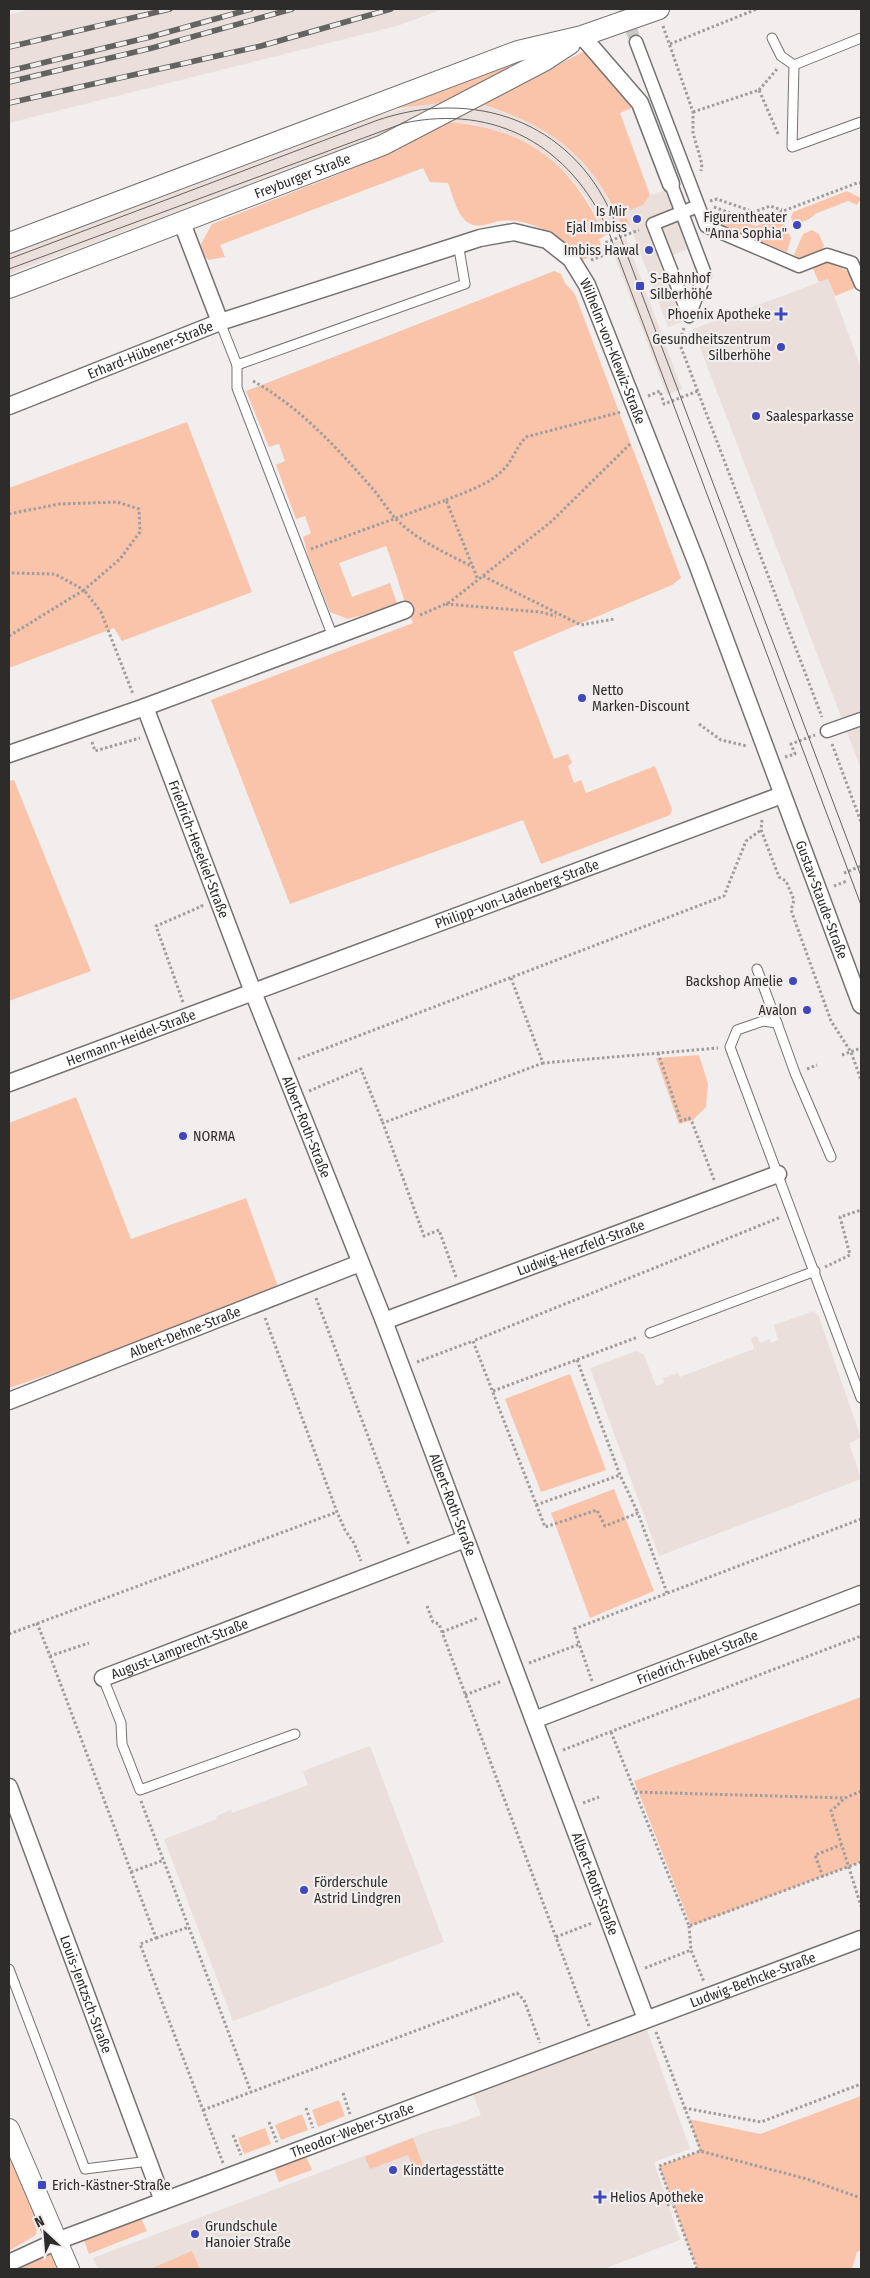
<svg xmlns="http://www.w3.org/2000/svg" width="870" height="2278" viewBox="0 0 870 2278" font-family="'Fira Sans Condensed',sans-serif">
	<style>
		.built { fill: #eadfda }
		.green { fill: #f9c4aa }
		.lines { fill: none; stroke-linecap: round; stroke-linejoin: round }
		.pedestrian-tunnel { stroke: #cac7c6; stroke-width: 12; stroke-dasharray: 12 6; stroke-linecap: butt }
		.service-casing { stroke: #757371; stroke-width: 11 }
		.pedestrian-casing { stroke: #757371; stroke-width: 15 }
		.minor-casing { stroke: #757371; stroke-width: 19 }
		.tertiary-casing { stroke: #757371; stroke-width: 22 }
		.path { stroke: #9f9d9c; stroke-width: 3; stroke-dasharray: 2.5 2.5; stroke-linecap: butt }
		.service { stroke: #fff; stroke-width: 9 }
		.pedestrian { stroke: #fff; stroke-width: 12 }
		.minor { stroke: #fff; stroke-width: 16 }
		.tertiary { stroke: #fff; stroke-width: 20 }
		.tram { stroke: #656362; stroke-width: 1 }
		.rail-casing { stroke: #656362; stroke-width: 5.5 }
		.rail { stroke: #f1eeed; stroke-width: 4; stroke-dasharray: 11; stroke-linecap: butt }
		.poi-dot { fill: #3e48bc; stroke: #f1eeed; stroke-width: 2 }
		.labels { text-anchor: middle; stroke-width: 4.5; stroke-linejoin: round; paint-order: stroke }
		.street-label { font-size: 14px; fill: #2d2c2b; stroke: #f1eeed }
		.poi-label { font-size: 14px; fill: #2d2c2b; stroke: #f1eeed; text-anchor: start }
	</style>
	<rect width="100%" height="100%" fill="#f1eeed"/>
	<g class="built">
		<polygon points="30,9 443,9 397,26 9,123 9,15"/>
		<polygon points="456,101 407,127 9,274 9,254 376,116 416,105"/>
		<polygon points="481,104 524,120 558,139 572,151 599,181 623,229 605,236 587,198 572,180 541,152 501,132 474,124 449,122"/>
		<polygon points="665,190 688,249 659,261 682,322 668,327 625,212 643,205 650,195"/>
		<polygon points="626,238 682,389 667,395 610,244"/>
		<polygon points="828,279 861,368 861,769 693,329"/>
		<polygon points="814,1311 819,1317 861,1438 849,1443 861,1479 659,1556 590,1368 637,1351 644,1355 656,1386 664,1383 663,1378 678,1373 680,1377 754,1349 751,1338 757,1336 760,1343 770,1339 771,1343 778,1340 774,1325"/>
		<polygon points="370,1746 444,1942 233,2021 164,1839 217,1819 216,1816 231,1810 232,1813 308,1785 303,1771"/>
		<polygon points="646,2027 690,2149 654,2162 680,2240 603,2269 98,2269 93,2258 430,2131 451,2126 481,2115 473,2094"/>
	</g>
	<g class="green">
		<polygon points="561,42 456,101 399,108 396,104"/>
		<path d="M 585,51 L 634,107 L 620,113 L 650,195 L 643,205 L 625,212 L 630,226 L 623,229 C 594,158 554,127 481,104 Z"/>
		<path d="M 449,122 C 529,129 572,164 605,236 L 599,239 L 603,251 L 583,260 C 566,237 529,217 499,221 C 490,223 478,229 469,223 C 457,217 453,195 448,183 L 430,182 L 423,168 L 220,245 L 225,257 L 209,260 L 202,255 L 201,244 L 212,224 L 347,171 Z"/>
		<path d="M 847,191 L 861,198 L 857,205 L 848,201 L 815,214 C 812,219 800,224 793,223 L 791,217 L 793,212 Z"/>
		<polygon points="714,211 756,226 778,217 782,220 791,238 787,252 718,225 713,213"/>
		<polygon points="812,230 819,234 824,246 820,252 801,259 794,255 803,234"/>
		<polygon points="824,260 848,271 855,288 835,296 828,279 819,282 813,269 815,263"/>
		<path d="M 554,271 L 561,274 L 565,283 L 575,294 L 681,578 L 672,585 L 513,652 L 554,759 L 568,754 L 572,763 L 568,766 L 574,783 L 581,780 L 586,793 L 655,766 L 672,809 L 670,815 L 541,864 L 523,820 L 290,904 L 211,700 L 413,623 C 402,597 396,571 386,546 L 339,563 L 352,597 L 390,583 L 398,606 L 348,619 L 330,612 L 308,556 L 303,537 L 311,533 L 305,516 L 296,519 L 276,465 L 285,461 L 279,444 L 269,447 L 246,391 Z"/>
		<polygon points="187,422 252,592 122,641 114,628 9,668 9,488"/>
		<polygon points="14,780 91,971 9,1001 9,781"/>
		<polygon points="699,1055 708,1084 706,1107 693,1120 679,1124 656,1058"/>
		<polygon points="76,1097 131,1239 246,1198 281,1295 9,1388 9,1123"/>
		<polygon points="570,1374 606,1470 541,1492 505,1399"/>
		<polygon points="614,1489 654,1591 590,1618 551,1513"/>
		<polygon points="861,1697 861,1862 691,1926 634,1781"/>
		<polygon points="861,2096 861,2250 857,2252 852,2269 697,2269 659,2166 700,2151 689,2119 760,2134"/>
		<polygon points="339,2100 345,2116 318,2127 312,2110"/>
		<polygon points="302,2114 308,2130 281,2140 275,2125"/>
		<polygon points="265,2128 271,2144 244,2154 238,2138"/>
		<polygon points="413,2138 424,2168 414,2172 408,2155 370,2169 365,2157"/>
		<polygon points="9,2150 38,2220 36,2235 9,2251"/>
		<polygon points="306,2156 312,2170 279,2182 274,2169"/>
		<polygon points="141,2218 147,2231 89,2254 84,2240"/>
		<polygon points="61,2251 69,2269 18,2269 15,2262"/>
		<polygon points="192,2251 200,2269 150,2269"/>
	</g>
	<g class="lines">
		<polyline class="pedestrian-tunnel" points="623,9 636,42"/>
		<defs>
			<g id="service">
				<polyline points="772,38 781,56 794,65 792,147 861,122"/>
				<polyline points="794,65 861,38"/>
				<polyline points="220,322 237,365 465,284 458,243"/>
				<polyline points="237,365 237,388 333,637"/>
				<polyline points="757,969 777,1023"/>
				<polyline points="831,1157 795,1073 777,1023 763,1021 737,1030 730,1047 861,1398"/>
				<polyline points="650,1333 815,1271"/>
				<polyline points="103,1678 121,1723 122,1744 140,1790 295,1734"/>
				<polyline points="9,1969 85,2169 149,2161"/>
			</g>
			<g id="pedestrian">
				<polyline points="636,42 706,226 799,266 827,255 852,263 861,284"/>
				<polyline points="671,184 705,274 689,316"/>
				<polyline points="689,316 653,224 698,206"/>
				<polyline points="827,731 861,719"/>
			</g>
			<g id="minor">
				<polyline points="582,36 640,103 671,184"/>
				<polyline points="182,223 220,322"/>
				<path id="s1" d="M 9,406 L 220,322 L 480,238 L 514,232 L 547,240 L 571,259 L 587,285 L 697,564 L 861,1005"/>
				<path id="s2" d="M 145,707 L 253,992 L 384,1321 L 646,2019"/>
				<polyline points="9,754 145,707 405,610"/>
				<path id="s3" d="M 9,1083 L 782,795"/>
				<path id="s4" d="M 384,1321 L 778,1174"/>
				<path id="s5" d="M 9,1401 L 360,1263"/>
				<path id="s6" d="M 103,1678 L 465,1539"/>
				<path id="s7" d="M 534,1720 L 861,1594"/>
				<path id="s8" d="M 9,1787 L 163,2201"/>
				<path id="s9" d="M 9,2263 L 57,2241 L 861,1939"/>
			</g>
			<g id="tertiary">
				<polyline points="9,243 518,51 582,36 659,9"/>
				<path id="s10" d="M 9,288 L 383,145 L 544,61 L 570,44"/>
				<polyline points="9,2129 69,2269"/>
			</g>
		</defs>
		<use href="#service" class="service-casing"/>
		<use href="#pedestrian" class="pedestrian-casing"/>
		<use href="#minor" class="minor-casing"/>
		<use href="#tertiary" class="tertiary-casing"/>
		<g class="path">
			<polyline points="663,26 693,112 693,133 702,164 701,171"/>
			<polyline points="670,44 757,9"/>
			<polyline points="759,90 778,68"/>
			<polyline points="693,112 759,90 779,136"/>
			<polyline points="710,201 717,199 754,212 770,206 782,210"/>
			<polyline points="714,207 754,222 857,183 861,183"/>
			<polyline points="591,260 607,254 604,243 639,230"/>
			<polyline points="684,328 679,342 822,717"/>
			<path d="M 253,381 C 301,408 336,447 372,488 C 380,497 387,509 395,518 C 416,540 446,553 473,567"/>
			<polyline points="648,396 660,391 664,404 698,391"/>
			<path d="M 446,500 C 465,492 489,485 504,469 C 513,460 516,447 526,437 L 621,412"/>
			<polyline points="9,514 59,504 117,502 139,509 140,532 120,559 84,590 55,574 9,573"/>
			<polyline points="311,549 446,500 478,580"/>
			<polyline points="483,576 581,625 614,619"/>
			<polyline points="446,604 540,612 556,616"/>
			<polyline points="420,615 450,602 552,521 631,443"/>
			<polyline points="9,636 84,590 101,612 133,694"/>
			<polyline points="699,724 721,740 747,746"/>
			<polyline points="92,742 95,751 140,738"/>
			<polyline points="832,744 861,822"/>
			<polyline points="785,757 795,754 791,744 815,735"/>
			<polyline points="762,820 761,830 779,877 786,881 794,900 791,910 831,1021 851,1052 861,1080"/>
			<polyline points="844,873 861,866"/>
			<polyline points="834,886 847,881"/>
			<polyline points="511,978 543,1063 718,1048"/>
			<polyline points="183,1002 156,926 202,906 201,904"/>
			<polyline points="658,1053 681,1121 689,1118 692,1122 715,1182"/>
			<polyline points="842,1055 861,1048"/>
			<polyline points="298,1059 724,896 746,841 761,830"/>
			<polyline points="807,1069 817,1065"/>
			<polyline points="309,1091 361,1069 383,1123"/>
			<polyline points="825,1267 850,1255 840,1217 861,1210"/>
			<polyline points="456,1277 439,1230 424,1236 383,1123 543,1063"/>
			<polyline points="316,1298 409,1545"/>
			<polyline points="265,1318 337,1512 345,1530 354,1543 361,1561"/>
			<polyline points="577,1360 620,1475 638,1513"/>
			<polyline points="417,1362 473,1341"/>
			<polyline points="493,1391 638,1337"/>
			<polyline points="536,1505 620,1475"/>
			<polyline points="667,1593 638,1513 605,1526 597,1510 545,1527 473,1341 781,1217"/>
			<polyline points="427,1606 433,1622 439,1624 589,2026"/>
			<polyline points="37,1623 50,1656 89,1643"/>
			<polyline points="442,1632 478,1618"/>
			<polyline points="9,1634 337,1512"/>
			<polyline points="50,1656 156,1938 140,1944 223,2163"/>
			<polyline points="529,1663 580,1644"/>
			<polyline points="592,1681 574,1629 861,1519"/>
			<polyline points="465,1695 502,1681"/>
			<polyline points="611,1732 689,1926 861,1862"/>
			<polyline points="563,1750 861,1636"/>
			<polyline points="861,1791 845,1798 831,1811 861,1906"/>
			<polyline points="635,1792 845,1798"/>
			<polyline points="141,1801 251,2092"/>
			<polyline points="583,1803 599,1797"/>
			<polyline points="131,1872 164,1860"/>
			<polyline points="823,1877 815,1855 841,1845"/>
			<polyline points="689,1926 691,1950"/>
			<polyline points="556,1937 592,1923"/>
			<polyline points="156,1938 189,1927"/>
			<polyline points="645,1968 691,1950 704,1982"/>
			<polyline points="656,2032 701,2151"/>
			<polyline points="343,2093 350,2114"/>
			<polyline points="306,2108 313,2128"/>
			<polyline points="684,2108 761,2122 861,2084"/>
			<polyline points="203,2110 517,1993 524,2000 540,2043"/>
			<polyline points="269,2122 277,2142"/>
			<polyline points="233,2135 241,2155"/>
			<polyline points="667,2205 673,2203"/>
			<polyline points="697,2269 659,2166 700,2151 807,2179 861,2198"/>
		</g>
		<use href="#service" class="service"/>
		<use href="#pedestrian" class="pedestrian"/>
		<use href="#minor" class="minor"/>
		<use href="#tertiary" class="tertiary"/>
		<g class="tram">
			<path d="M 9,259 L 378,120 C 473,88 570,120 612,215 L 861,876"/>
			<path d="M 9,269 L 404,123 C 496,104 570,146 608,230 L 861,905"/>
		</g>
		<defs>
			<g id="rail">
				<polyline points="9,47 170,9"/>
				<polyline points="9,71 150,37 251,9"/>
				<polyline points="9,82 152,48 292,9"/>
				<polyline points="9,103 261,46 391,9"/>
			</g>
		</defs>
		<use href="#rail" class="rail-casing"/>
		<use href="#rail" class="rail"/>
	</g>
	<g class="poi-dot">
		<circle cx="637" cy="219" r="5"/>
		<circle cx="797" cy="225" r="5"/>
		<circle cx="649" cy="250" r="5"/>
		<rect x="635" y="281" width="10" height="10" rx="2.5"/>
		<path d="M778.5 306.5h5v5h5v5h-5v5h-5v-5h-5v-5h5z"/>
		<circle cx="781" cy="347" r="5"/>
		<circle cx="756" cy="416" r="5"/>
		<circle cx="582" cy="698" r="5"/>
		<circle cx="793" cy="981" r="5"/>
		<circle cx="807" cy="1010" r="5"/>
		<circle cx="183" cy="1136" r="5"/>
		<circle cx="304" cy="1890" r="5"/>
		<circle cx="393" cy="2170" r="5"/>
		<rect x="37" y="2180" width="10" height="10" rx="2.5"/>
		<path d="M597.5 2189.5h5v5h5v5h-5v5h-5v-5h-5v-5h5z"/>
		<circle cx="195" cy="2234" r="5"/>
	</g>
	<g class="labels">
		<g class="street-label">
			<text dy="5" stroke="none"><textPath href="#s10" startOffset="314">Freyburger Straße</textPath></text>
			<text dy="5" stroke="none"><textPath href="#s1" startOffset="152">Erhard-Hübener-Straße</textPath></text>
			<text dy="5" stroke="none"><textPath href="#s1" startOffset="701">Wilhelm-von-Klewiz-Straße</textPath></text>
			<text dy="5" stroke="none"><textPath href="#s2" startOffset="152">Friedrich-Hesekiel-Straße</textPath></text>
			<text dy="5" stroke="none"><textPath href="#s3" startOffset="542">Philipp-von-Ladenberg-Straße</textPath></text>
			<text dy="5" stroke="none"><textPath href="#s1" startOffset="1288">Gustav-Staude-Straße</textPath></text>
			<text dy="5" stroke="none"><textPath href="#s3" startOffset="130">Hermann-Heidel-Straße</textPath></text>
			<text dy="5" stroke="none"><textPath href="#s2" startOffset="450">Albert-Roth-Straße</textPath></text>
			<text dy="5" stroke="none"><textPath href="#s4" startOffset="210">Ludwig-Herzfeld-Straße</textPath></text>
			<text dy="5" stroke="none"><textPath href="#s5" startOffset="189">Albert-Dehne-Straße</textPath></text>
			<text dy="5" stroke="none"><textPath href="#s2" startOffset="855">Albert-Roth-Straße</textPath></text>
			<text dy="5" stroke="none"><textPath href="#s6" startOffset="82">August-Lamprecht-Straße</textPath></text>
			<text dy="5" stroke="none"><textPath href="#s7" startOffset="175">Friedrich-Fubel-Straße</textPath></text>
			<text dy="5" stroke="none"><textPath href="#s2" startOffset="1260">Albert-Roth-Straße</textPath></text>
			<text dy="5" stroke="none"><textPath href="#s9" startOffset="796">Ludwig-Bethcke-Straße</textPath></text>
			<text dy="5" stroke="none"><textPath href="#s8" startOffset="221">Louis-Jentzsch-Straße</textPath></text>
			<text dy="5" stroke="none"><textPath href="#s9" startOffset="368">Theodor-Weber-Straße</textPath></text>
		</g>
		<g class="poi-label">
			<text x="627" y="216" text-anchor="end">Is Mir<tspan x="627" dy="16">Ejal Imbiss</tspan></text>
			<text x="787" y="222" text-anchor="end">Figurentheater<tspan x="787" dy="16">"Anna Sophia"</tspan></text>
			<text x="639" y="255" text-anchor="end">Imbiss Hawal</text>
			<text x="650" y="283">S-Bahnhof<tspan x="650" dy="16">Silberhöhe</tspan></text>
			<text x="771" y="319" text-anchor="end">Phoenix Apotheke</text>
			<text x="771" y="344" text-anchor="end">Gesundheitszentrum<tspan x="771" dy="16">Silberhöhe</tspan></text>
			<text x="766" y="421">Saalesparkasse</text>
			<text x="592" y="695">Netto<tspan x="592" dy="16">Marken-Discount</tspan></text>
			<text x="783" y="986" text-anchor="end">Backshop Amelie</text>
			<text x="797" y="1015" text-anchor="end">Avalon</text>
			<text x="193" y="1141">NORMA</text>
			<text x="314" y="1887">Förderschule<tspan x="314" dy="16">Astrid Lindgren</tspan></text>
			<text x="403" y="2175">Kindertagesstätte</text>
			<text x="52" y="2190">Erich-Kästner-Straße</text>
			<text x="610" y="2202">Helios Apotheke</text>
			<text x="205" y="2231">Grundschule<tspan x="205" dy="16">Hanoier Straße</tspan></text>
		</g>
	</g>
	<rect width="870" height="2278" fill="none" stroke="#2d2c2b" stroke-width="20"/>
	<g transform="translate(45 2233) rotate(334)" stroke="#f1eeed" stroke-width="4" paint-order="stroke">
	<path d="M0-4L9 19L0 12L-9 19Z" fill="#2d2c2b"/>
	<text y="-8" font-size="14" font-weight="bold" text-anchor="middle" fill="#2d2c2b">N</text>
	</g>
</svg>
